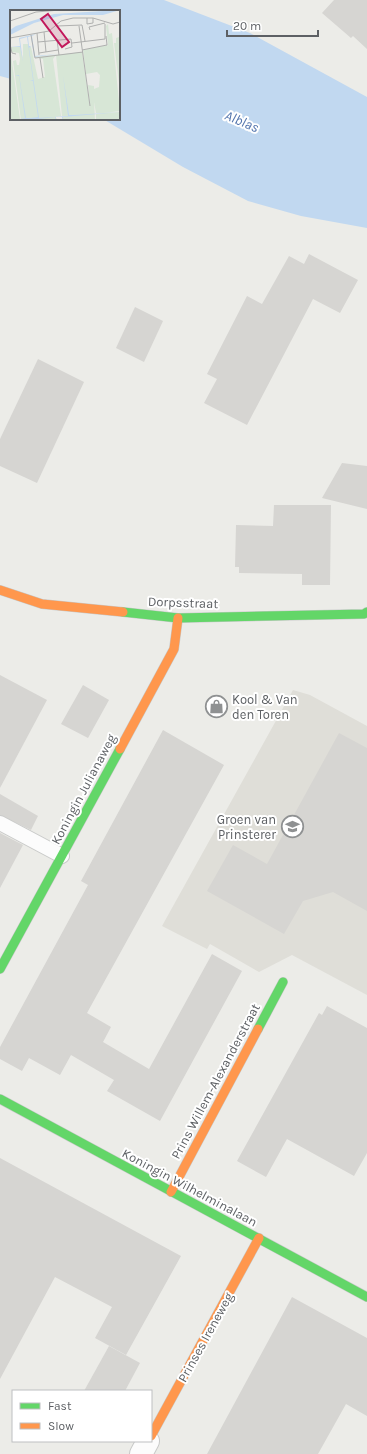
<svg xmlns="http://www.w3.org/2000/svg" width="367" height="1454" viewBox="0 0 367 1454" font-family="Karla,sans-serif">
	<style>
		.education { fill: #dfded8 }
		.water { fill: #c1d8f0 }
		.building { fill: #d6d5d2 }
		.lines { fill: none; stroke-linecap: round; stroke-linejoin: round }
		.lane-casing { stroke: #c9cac9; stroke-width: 16 }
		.street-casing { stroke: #c9cac9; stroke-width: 24 }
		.fast-casing { stroke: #c7c8c8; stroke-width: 10 }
		.slow-casing { stroke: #c7c8c8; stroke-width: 10 }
		.lane { stroke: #fcfcfc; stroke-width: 14 }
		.street { stroke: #fcfcfc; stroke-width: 22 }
		.fast { stroke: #63d668; stroke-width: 9 }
		.slow { stroke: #ff974d; stroke-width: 9 }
		.labels { text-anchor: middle; stroke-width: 4; stroke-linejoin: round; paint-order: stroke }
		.street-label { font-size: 13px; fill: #5d6064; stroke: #fff }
		.poi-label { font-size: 13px; fill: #5d6064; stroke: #fff; text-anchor: start }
		.water-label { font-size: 14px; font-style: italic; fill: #5274ad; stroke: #fff }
		.inset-road { fill: none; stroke: #afb0af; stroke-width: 1 }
		.view { fill: #c2185b; fill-opacity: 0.15; stroke: #c2185b; stroke-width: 2 }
		.inset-edge { fill: none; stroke: #5d6064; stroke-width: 2 }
	</style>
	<rect width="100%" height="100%" fill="#ecece8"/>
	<polygon class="education" points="293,690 310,695 367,726 367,995 292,955 259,972 210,944 207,949 162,926"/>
	<polygon class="water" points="0,0 164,0 250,33 367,97 367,228 301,216 248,201 183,167 103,119 119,119 119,11 11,11 11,79 0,76"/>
	<g class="building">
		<polygon points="334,0 367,0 367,49 353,36 351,38 322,13"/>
		<polygon points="309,254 358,280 340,313 313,299 247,425 204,403 217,379 207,374 247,296 262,304 289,256 304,264"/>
		<polygon points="135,307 163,321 144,362 116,348"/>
		<polygon points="38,359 84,382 37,483 0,466 0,439"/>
		<polygon points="342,463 367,466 367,509 322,498"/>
		<polygon points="274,505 331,505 330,585 302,585 302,574 239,573 239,567 235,567 236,525 273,526"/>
		<polygon points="0,675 47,700 0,788"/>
		<polygon points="83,685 109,700 88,738 61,724"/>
		<polygon points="163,730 224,765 87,1013 111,1027 103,1042 149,1069 212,954 242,971 160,1121 107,1091 114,1080 71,1055 60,1075 29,1058 22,1071 0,1059 0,1047 88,885 81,881"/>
		<polygon points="339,733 367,748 367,911 333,892 303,901 284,934 207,891 233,845 267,864"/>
		<polygon points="0,794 38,816 31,830 0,815"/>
		<polygon points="0,833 23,845 0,888"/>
		<polygon points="327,1006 367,1028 367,1153 354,1176 287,1139 266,1177 237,1161 319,1013 322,1015"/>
		<polygon points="0,1158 181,1256 126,1355 95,1338 112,1307 55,1277 0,1379"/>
		<polygon points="292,1297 367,1338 367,1416 346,1404 318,1454 207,1454"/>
		<polygon points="109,1346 140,1363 125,1391 84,1391"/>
	</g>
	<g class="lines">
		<defs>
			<polyline id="lane" points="0,823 62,856"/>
			<polyline id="street" points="141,1454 148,1441"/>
			<g id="fast">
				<polyline points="123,612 178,618 364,614 367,612"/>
				<polyline points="0,969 120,749"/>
				<polyline points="258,1029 283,982"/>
				<polyline points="0,1099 367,1297"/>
			</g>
			<g id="slow">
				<polyline points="0,590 42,604 123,612"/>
				<polyline points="120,749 174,649 178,618"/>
				<polyline points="171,1192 258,1029"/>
				<polyline points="151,1436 259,1238"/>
			</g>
		</defs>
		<use href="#lane" class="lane-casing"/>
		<use href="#street" class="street-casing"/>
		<use href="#fast" class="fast-casing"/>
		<use href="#slow" class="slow-casing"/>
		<use href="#lane" class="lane"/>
		<use href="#street" class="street"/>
		<use href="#fast" class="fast"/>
		<use href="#slow" class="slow"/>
	</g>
	<defs>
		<symbol id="shop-ring" viewBox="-11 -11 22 22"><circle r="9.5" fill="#fff" stroke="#8f9192" stroke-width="1.5"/><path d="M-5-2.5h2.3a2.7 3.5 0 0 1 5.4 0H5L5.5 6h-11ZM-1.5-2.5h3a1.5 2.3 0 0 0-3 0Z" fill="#8f9192"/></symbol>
		<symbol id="school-ring" viewBox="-11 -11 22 22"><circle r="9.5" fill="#fff" stroke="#8f9192" stroke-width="1.5"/><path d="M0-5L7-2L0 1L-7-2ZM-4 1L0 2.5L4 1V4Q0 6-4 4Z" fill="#8f9192"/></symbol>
	</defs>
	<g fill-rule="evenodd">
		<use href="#shop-ring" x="204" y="694" width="25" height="25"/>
		<use href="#school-ring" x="280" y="814" width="25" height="25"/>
	</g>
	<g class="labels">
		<g class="street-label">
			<text transform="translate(183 602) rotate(2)" y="5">Dorpsstraat</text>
			<text transform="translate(83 789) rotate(-62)" y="5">Koningin Julianaweg</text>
			<text transform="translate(215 1081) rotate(-62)" y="5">Prins Willem-Alexanderstraat</text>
			<text transform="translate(190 1187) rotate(28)" y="5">Koningin Wilhelminalaan</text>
			<text transform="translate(205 1337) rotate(-61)" y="5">Prinses Ireneweg</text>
		</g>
		<g class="poi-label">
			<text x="232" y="704">Kool &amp; Van<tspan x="232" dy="15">den Toren</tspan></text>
			<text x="276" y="824" text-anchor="end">Groen van<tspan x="276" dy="15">Prinsterer</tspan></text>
		</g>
		<g class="water-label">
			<text transform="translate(242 121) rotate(23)" y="5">Alblas</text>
		</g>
	</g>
	<g transform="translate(10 10)">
		<rect width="110" height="110" fill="#ecece8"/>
		<path d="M 98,14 L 99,24 L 102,23 L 110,101 L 94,103 L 110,102 L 110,110 L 86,110 L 86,104 L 93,103 L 86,103 L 84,92 L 85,110 L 53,110 L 52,107 L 58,106 L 52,106 L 46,45 L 43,49 L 51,106 L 45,107 L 48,110 L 11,110 L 3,51 L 6,50 L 7,55 L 9,55 L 10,49 L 9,43 L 2,42 L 1,37 L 10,37 L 13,49 L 13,34 L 18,34 L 19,37 L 21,37 L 28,69 L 35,67 L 33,49 L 24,47 L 72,42 L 80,97 L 78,75 L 84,76 L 84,79 L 89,77 L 90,65 L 87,62 L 76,64 L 73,40 L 98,35 L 96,16 ZM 109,27 L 110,30 L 110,81 L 104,33 L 106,33 L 106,28 ZM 0,38 L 10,109 L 5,110 L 0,110 Z" fill="#d7e6d6"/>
		<path d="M 110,0 L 93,5 L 53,5 L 24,13 L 0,25 L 0,20 L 6,16 L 44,4 ZM 26,24 L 22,26 L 25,46 L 48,44 L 24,47 L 21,26 L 18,27 L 19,36 L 21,36 L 19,38 L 29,108 L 58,106 L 53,65 L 59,105 L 62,105 L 56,64 L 62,105 L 65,105 L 59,63 L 65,105 L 110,102 L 53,107 L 53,110 L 52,107 L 46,107 L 46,110 L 45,107 L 21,110 L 5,110 L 15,108 L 9,66 L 5,66 L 9,65 L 16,108 L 21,108 L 13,53 L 21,108 L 28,107 L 23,71 L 20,71 L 23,70 L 17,27 L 10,29 L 13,52 L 10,37 L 1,36 L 10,36 L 9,28 Z" fill="#c1d8f0"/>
		<path class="inset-road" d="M 77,8 L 77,14 L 83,13 L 83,8M 0,11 L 26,2 L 50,0M 47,16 L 72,15 L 75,31M 69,16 L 80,96M 80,20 L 79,17 L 95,13M 34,22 L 36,42M 27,23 L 29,45M 21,25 L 25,48 L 73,42M 0,28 L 39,21 L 51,11 L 63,8 L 83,8 L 103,14 L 110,12M 47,30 L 49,45M 28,32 L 61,29 L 62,37 L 55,39M 62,33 L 95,29 L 95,14M 0,34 L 2,43 L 6,44M 72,40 L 97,35 L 96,26M 29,43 L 48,40M 30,48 L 33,68"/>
		<path class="view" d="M 38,4 L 59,32 L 52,37 L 31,9 Z"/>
		<rect width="110" height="110" class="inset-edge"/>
	</g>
	<rect x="12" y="1390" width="140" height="52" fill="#ffffff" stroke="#bebfc1"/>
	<rect x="20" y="1403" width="20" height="6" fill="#63d668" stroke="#bebfc1"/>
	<text x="48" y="1410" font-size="12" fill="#5d6064">Fast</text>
	<rect x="20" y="1423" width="20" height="6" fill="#ff974d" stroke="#bebfc1"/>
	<text x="48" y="1430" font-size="12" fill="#5d6064">Slow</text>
	<path d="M227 30v6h91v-6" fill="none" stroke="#5d6064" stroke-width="2"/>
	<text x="233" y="30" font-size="12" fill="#5d6064" stroke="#ffffff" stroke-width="3" paint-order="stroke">20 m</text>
</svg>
